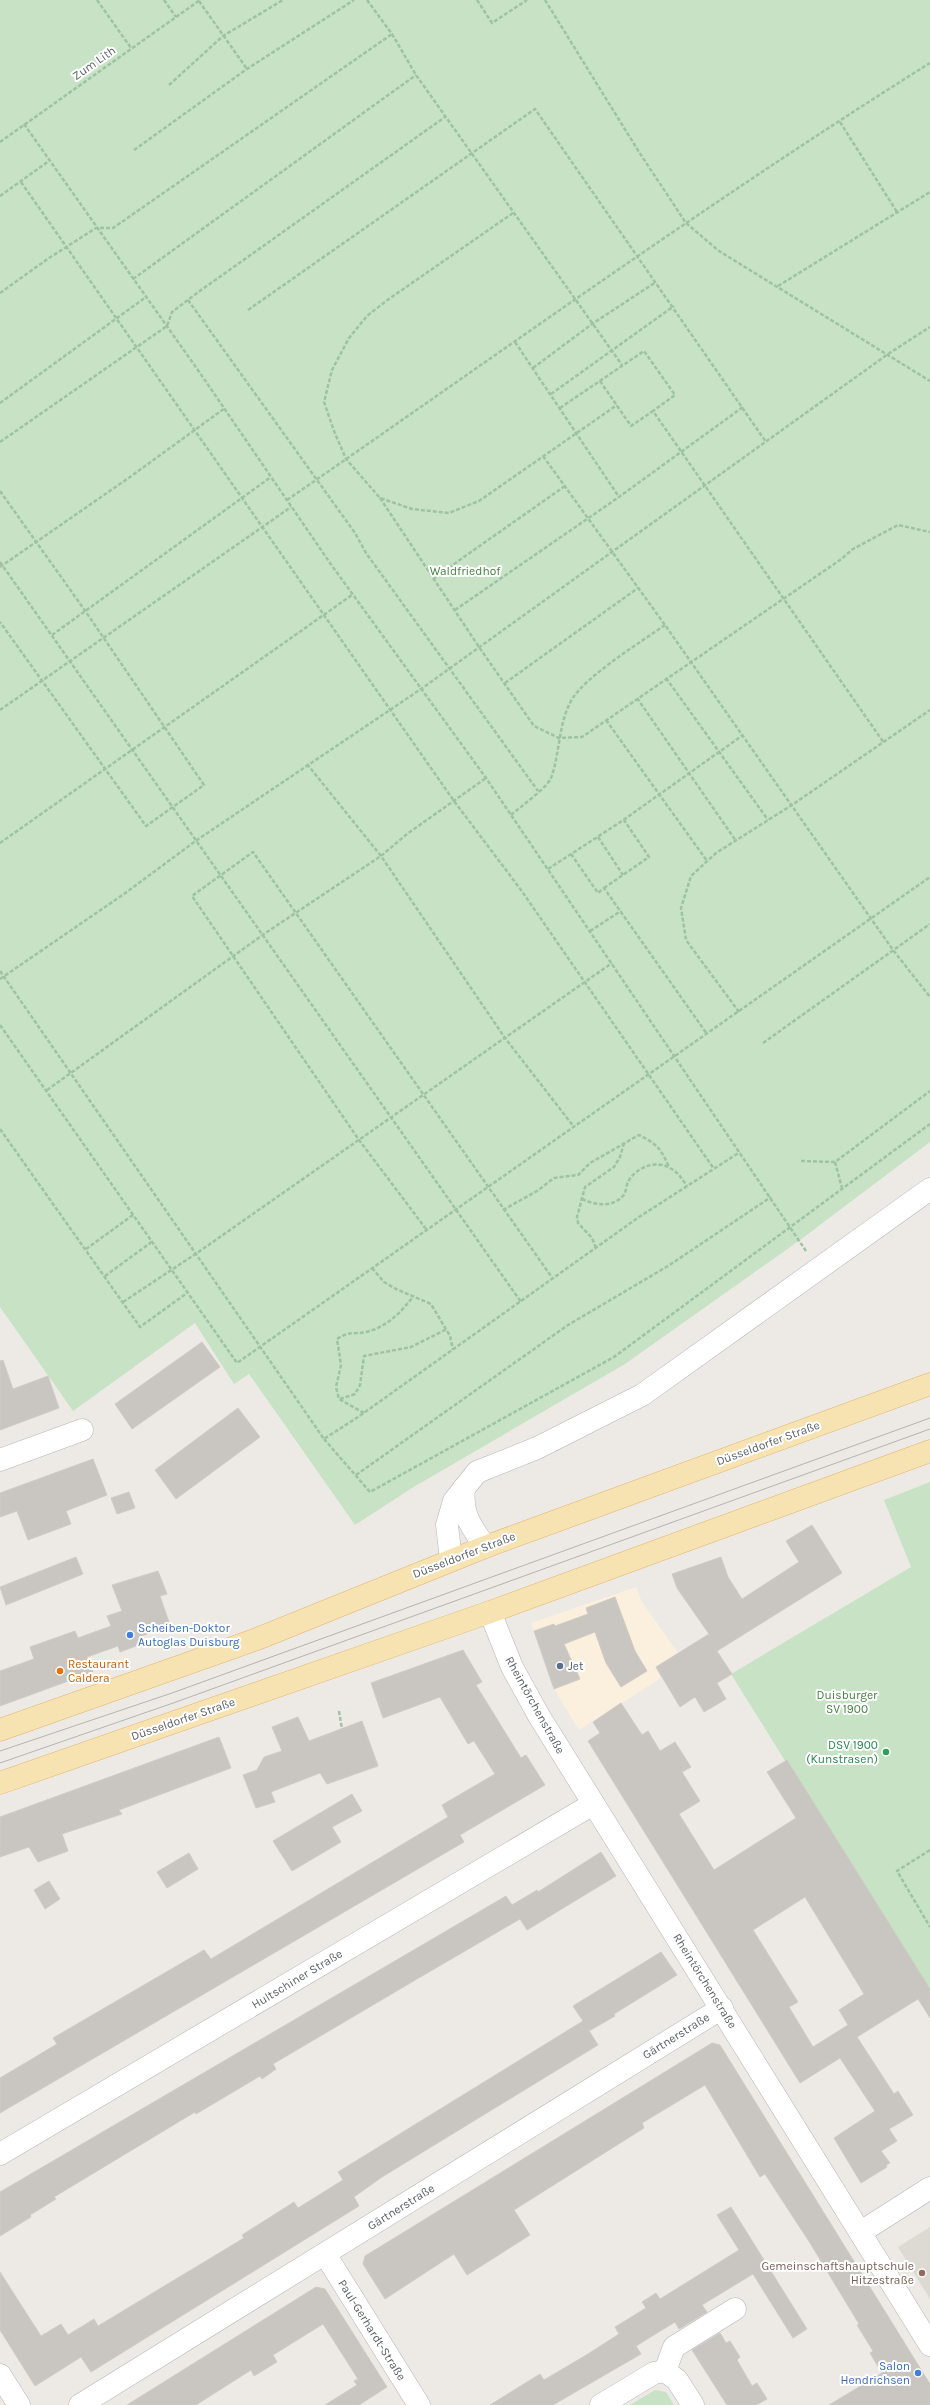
<svg xmlns="http://www.w3.org/2000/svg" width="930" height="2405" viewBox="0 0 930 2405" font-family="Karla,sans-serif">
	<style>
		.commercial { fill: #faf0dd }
		.education { fill: #ddd9d3 }
		.green { fill: #c7e2c4 }
		.building { fill: #c9c5c1; stroke: #d1cbc4; fill-rule: evenodd }
		.lines { fill: none; stroke-linecap: round; stroke-linejoin: round }
		.minor-casing { stroke: #b2b5b8; stroke-width: 23 }
		.major-casing { stroke: #e2b369; stroke-width: 23 }
		.path { stroke: #9dc3a4; stroke-width: 2.5; stroke-dasharray: 4 2; stroke-linecap: butt }
		.minor { stroke: #fff; stroke-width: 22 }
		.major { stroke: #f6e3b1; stroke-width: 22 }
		.tram { stroke: #b2b3b3; stroke-width: 1 }
		.shop-dot { fill: #3f7fe0; stroke: #fff; stroke-width: 1.5 }
		.service-dot { fill: #5c6f8a; stroke: #fff; stroke-width: 1.5 }
		.food-dot { fill: #e8710a; stroke: #fff; stroke-width: 1.5 }
		.leisure-dot { fill: #2e9e5b; stroke: #fff; stroke-width: 1.5 }
		.education-dot { fill: #8d6e63; stroke: #fff; stroke-width: 1.5 }
		.labels { text-anchor: middle; stroke-width: 4; stroke-linejoin: round; paint-order: stroke }
		.street-label { font-size: 12px; fill: #5c6063; stroke: #fff }
		.park-label { font-size: 12px; fill: #43803e; stroke: #fff }
		.shop-label { font-size: 12px; fill: #366cbe; stroke: #fff; text-anchor: start }
		.food-label { font-size: 12px; fill: #c56008; stroke: #fff; text-anchor: start }
		.service-label { font-size: 12px; fill: #4e5e75; stroke: #fff; text-anchor: start }
		.leisure-label { font-size: 12px; fill: #27864d; stroke: #fff; text-anchor: end }
		.education-label { font-size: 12px; fill: #785e54; stroke: #fff; text-anchor: end }
	</style>
	<rect width="100%" height="100%" fill="#edeae5"/>
	<polygon class="commercial" points="636,1587 642,1602 679,1654 655,1667 661,1678 579,1730 554,1689 531,1623"/>
	<polygon class="education" points="930,2227 930,2299 898,2247"/>
	<g class="green">
		<polygon points="0,0 930,0 930,1142 800,1240 625,1364 412,1488 355,1525 249,1374 234,1384 195,1323 73,1411 0,1307"/>
		<polygon points="930,1482 930,1993 731,1674 911,1567 884,1500"/>
		<polygon points="655,2390 666,2392 674,2405 630,2405"/>
	</g>
	<g class="building">
		<polygon points="202,1342 220,1367 132,1429 115,1404"/>
		<polygon points="3,1360 13,1389 48,1376 59,1408 0,1430 0,1361"/>
		<polygon points="238,1408 260,1437 176,1499 155,1470"/>
		<polygon points="93,1459 107,1495 66,1511 71,1524 28,1540 17,1511 0,1517 0,1493"/>
		<polygon points="129,1492 135,1508 117,1514 111,1498"/>
		<polygon points="812,1525 842,1573 717,1651 732,1674 717,1683 726,1699 704,1712 695,1697 680,1707 656,1667 709,1634 677,1588 672,1574 721,1557 728,1577 742,1599 799,1562 786,1541"/>
		<polygon points="76,1557 83,1574 6,1605 0,1587"/>
		<polygon points="158,1571 167,1594 160,1596 170,1625 142,1636 144,1643 120,1652 118,1646 87,1657 93,1672 0,1706 0,1671 34,1659 30,1647 75,1631 78,1638 111,1626 107,1616 122,1611 112,1585"/>
		<polygon points="615,1597 635,1651 647,1671 621,1687 606,1663 595,1632 564,1644 580,1679 554,1689 534,1631 554,1624 555,1626 588,1614 586,1608"/>
		<polygon points="463,1650 482,1682 476,1685 521,1758 526,1755 545,1785 460,1835 464,1842 0,2113 0,2078 57,2044 53,2038 204,1950 211,1959 448,1817 442,1805 495,1774 474,1741 468,1744 440,1697 383,1718 371,1683"/>
		<path d="M 621,1703 L 642,1735 L 648,1731 L 660,1751 L 675,1742 L 691,1767 L 682,1772 L 700,1801 L 679,1814 L 714,1870 L 796,1818 L 767,1772 L 787,1760 L 930,1989 L 930,2018 L 918,1999 L 857,2037 L 894,2094 L 898,2091 L 913,2115 L 889,2129 L 897,2141 L 881,2151 L 890,2163 L 886,2165 L 887,2167 L 861,2183 L 834,2138 L 875,2111 L 840,2058 L 800,2083 L 588,1741 L 600,1733 L 593,1722 ZM 805,1897 L 864,1994 L 839,2010 L 848,2025 L 813,2047 L 789,2007 L 798,2002 L 753,1930 Z"/>
		<polygon points="298,1717 309,1741 362,1721 378,1766 327,1784 320,1773 271,1792 275,1802 256,1808 243,1775 257,1770 264,1757 282,1751 272,1727"/>
		<polygon points="219,1737 231,1768 119,1810 122,1814 62,1834 68,1851 38,1862 29,1847 0,1857 0,1817"/>
		<polygon points="352,1794 362,1811 332,1827 341,1842 292,1871 273,1841"/>
		<polygon points="601,1852 616,1876 527,1930 520,1919 417,1979 273,2064 276,2069 262,2079 260,2076 196,2114 195,2112 54,2197 56,2199 30,2215 31,2217 0,2236 0,2192 506,1896 512,1905 537,1890 538,1892"/>
		<polygon points="189,1853 198,1869 167,1888 157,1872"/>
		<polygon points="49,1881 60,1899 45,1909 34,1890"/>
		<polygon points="661,1952 677,1975 614,2014 615,2016 589,2031 588,2029 598,2045 382,2177 354,2197 359,2206 91,2372 81,2357 35,2386 0,2330 0,2272 41,2336 61,2324 68,2335 94,2319 98,2326 244,2238 242,2235 294,2202 298,2208 343,2180 338,2172 583,2021 573,2006"/>
		<polygon points="712,2043 720,2045 930,2384 930,2405 829,2405 882,2373 870,2353 873,2351 857,2325 859,2324 810,2243 765,2174 760,2177 705,2085 642,2123 644,2128 514,2210 530,2235 467,2275 454,2254 385,2299 363,2264 365,2256"/>
		<polygon points="731,2207 807,2329 793,2338 753,2274 702,2305 707,2312 679,2329 675,2322 636,2346 641,2354 553,2405 490,2405 540,2374 544,2380 588,2354 619,2334 615,2327 646,2308 642,2302 656,2293 660,2299 739,2250 717,2215"/>
		<polygon points="316,2287 325,2289 387,2387 359,2405 325,2405 357,2385 354,2381 358,2379 323,2324 273,2355 277,2362 254,2376 251,2370 196,2405 127,2405"/>
		<polygon points="720,2333 726,2343 730,2341 740,2357 737,2360 752,2386 757,2383 767,2399 756,2405 727,2405 692,2350"/>
	</g>
	<g class="lines">
		<defs>
			<g id="minor">
				<polyline points="0,1460 82,1430"/>
				<path d="M 464,1488 C 461,1515 471,1525 485,1547"/>
				<polyline points="451,1560 447,1525 454,1501 477,1472 537,1448 642,1395 930,1189"/>
				<polyline points="490,1612 512,1667 539,1716 930,2345"/>
				<polyline points="0,2154 593,1804"/>
				<polyline points="861,2232 930,2188"/>
				<polyline points="325,2254 419,2405"/>
				<polyline points="665,2371 674,2347 735,2309"/>
				<polyline points="0,2375 19,2405"/>
				<polyline points="80,2405 722,2008"/>
				<polyline points="601,2405 654,2373 665,2371 677,2380 693,2405"/>
			</g>
			<g id="major">
				<polyline points="0,1730 257,1639 485,1547 930,1384"/>
				<polyline points="0,1783 490,1612 930,1451"/>
			</g>
		</defs>
		<use href="#minor" class="minor-casing"/>
		<use href="#major" class="major-casing"/>
		<g class="path">
			<polyline points="97,0 131,48"/>
			<polyline points="164,0 176,17"/>
			<polyline points="367,0 392,34 416,75 622,365"/>
			<polyline points="477,0 492,23 527,0"/>
			<polyline points="545,0 639,152 686,223 719,251 930,381"/>
			<polyline points="199,1 247,69"/>
			<polyline points="169,85 223,36 283,0"/>
			<polyline points="840,122 897,212"/>
			<polyline points="24,124 200,373 330,563 486,778 806,1251"/>
			<polyline points="0,142 200,0"/>
			<polyline points="134,150 247,69 354,0"/>
			<polyline points="21,182 454,801 521,890 714,1169"/>
			<polyline points="0,196 49,161"/>
			<polyline points="513,213 386,301 367,316 349,338 332,370 324,402 334,431 346,459 380,498 412,509 449,513 479,501 617,405"/>
			<polyline points="133,279 416,75"/>
			<polyline points="778,286 930,192"/>
			<polyline points="0,293 49,258 96,228 113,228 392,34"/>
			<polyline points="188,300 355,533 366,553 538,791"/>
			<polyline points="248,310 535,109 766,442"/>
			<polyline points="515,342 619,497"/>
			<polyline points="533,368 592,324 656,282"/>
			<polyline points="600,381 631,426 653,411 884,743"/>
			<polyline points="551,394 674,306"/>
			<polyline points="0,403 146,297"/>
			<polyline points="560,408 644,351 675,395 653,411"/>
			<polyline points="0,442 167,326 172,312 197,293 445,117"/>
			<polyline points="543,456 665,625 893,950 930,997"/>
			<polyline points="0,491 86,612 204,785 146,826 0,622"/>
			<polyline points="380,498 479,647 534,726 559,738 582,737 840,560 853,549 898,525 930,532"/>
			<path d="M 287,500 C 500,353 710,201 930,63"/>
			<polyline points="0,562 521,1302"/>
			<polyline points="0,567 130,477 225,408"/>
			<polyline points="434,578 565,486"/>
			<polyline points="455,610 619,497 743,407"/>
			<polyline points="52,635 271,477"/>
			<polyline points="666,678 768,820"/>
			<polyline points="505,683 638,588"/>
			<polyline points="637,698 736,841"/>
			<polyline points="0,710 291,507"/>
			<polyline points="606,720 707,861"/>
			<polyline points="307,764 381,856 505,1038 574,1127"/>
			<path d="M 511,815 C 520,807 547,788 551,778 C 560,754 558,725 571,701 C 584,677 641,642 665,625"/>
			<polyline points="598,837 623,875"/>
			<polyline points="0,843 352,595"/>
			<polyline points="571,854 598,893 604,888 707,1034"/>
			<polyline points="548,869 622,821 743,735"/>
			<polyline points="604,888 649,857 624,820"/>
			<polyline points="590,931 621,911"/>
			<polyline points="0,971 324,1439 358,1417 639,1217 740,1152"/>
			<polyline points="0,979 124,894 197,840 421,689 888,354 930,327"/>
			<polyline points="739,1012 686,940 681,908 691,876 716,853 792,805 930,710"/>
			<polyline points="0,1025 237,1363 930,877"/>
			<polyline points="763,1043 930,924"/>
			<polyline points="47,1090 264,934 381,856 407,834 486,778"/>
			<polyline points="0,1129 140,1327 187,1293"/>
			<polyline points="801,1161 835,1162 930,1091"/>
			<polyline points="835,1162 842,1188"/>
			<path d="M 582,1199 C 595,1205 612,1208 623,1196 C 626,1193 626,1186 628,1182 C 635,1168 656,1159 670,1168 C 678,1172 682,1179 687,1186"/>
			<path d="M 503,1210 L 537,1191 L 554,1178 L 578,1175 L 590,1163 L 639,1135 C 657,1144 661,1149 669,1167"/>
			<polyline points="426,1229 359,1140 192,896 253,852 553,1279"/>
			<polyline points="596,1248 592,1238 578,1223 577,1217 585,1187 614,1167 620,1157 624,1143"/>
			<polyline points="86,1249 133,1215"/>
			<polyline points="372,1268 384,1282 396,1289 431,1304 450,1336 453,1350"/>
			<polyline points="105,1276 153,1241"/>
			<polyline points="123,1302 197,1253 612,963"/>
			<polyline points="340,1399 355,1394 360,1385 364,1356 411,1347 447,1329"/>
			<path d="M 364,1413 L 339,1399 L 336,1387 L 341,1365 L 337,1339 C 351,1330 352,1335 366,1332 C 387,1327 400,1313 413,1297"/>
			<polyline points="324,1439 370,1492 614,1357 930,1124"/>
			<polyline points="356,1475 568,1325 668,1266 771,1197"/>
			<polyline points="339,1711 342,1729"/>
			<polyline points="930,1850 897,1871 930,1927"/>
		</g>
		<use href="#minor" class="minor"/>
		<use href="#major" class="major"/>
		<g class="tram">
			<polyline points="0,1751 172,1693 930,1418"/>
			<polyline points="0,1763 176,1702 930,1429"/>
		</g>
	</g>
	<g class="shop-dot">
		<circle cx="130" cy="1635" r="4"/>
		<circle cx="918" cy="2373" r="4"/>
	</g>
	<circle class="service-dot" cx="560" cy="1666" r="4"/>
	<circle class="food-dot" cx="60" cy="1671" r="4"/>
	<circle class="leisure-dot" cx="886" cy="1752" r="4"/>
	<circle class="education-dot" cx="922" cy="2273" r="4"/>
	<g class="labels">
		<g class="street-label">
			<text transform="translate(94 63) rotate(-35)" y="4">Zum Lith</text>
			<text transform="translate(768 1443) rotate(-20)" y="4">Düsseldorfer Straße</text>
			<text transform="translate(464 1555) rotate(-21)" y="4">Düsseldorfer Straße</text>
			<text transform="translate(535 1705) rotate(61)" y="4">Rheintörchenstraße</text>
			<text transform="translate(183 1719) rotate(-19)" y="4">Düsseldorfer Straße</text>
			<text transform="translate(297 1979) rotate(-31)" y="4">Hultschiner Straße</text>
			<text transform="translate(705 1981) rotate(58)" y="4">Rheintörchenstraße</text>
			<text transform="translate(676 2036) rotate(-32)" y="4">Gärtnerstraße</text>
			<text transform="translate(401 2207) rotate(-32)" y="4">Gärtnerstraße</text>
			<text transform="translate(372 2330) rotate(58)" y="4">Paul-Gerhardt-Straße</text>
		</g>
		<g class="park-label">
			<text x="465" y="575">Waldfriedhof</text>
			<text x="847" y="1699">Duisburger<tspan x="847" dy="14">SV 1900</tspan></text>
		</g>
		<g class="shop-label">
			<text x="138" y="1632">Scheiben-Doktor<tspan x="138" dy="14">Autoglas Duisburg</tspan></text>
			<text x="910" y="2370" text-anchor="end">Salon<tspan x="910" dy="14">Hendrichsen</tspan></text>
		</g>
		<g class="food-label">
			<text x="68" y="1668">Restaurant<tspan x="68" dy="14">Caldera</tspan></text>
		</g>
		<g class="service-label">
			<text x="568" y="1670">Jet</text>
		</g>
		<g class="leisure-label">
			<text x="878" y="1749">DSV 1900<tspan x="878" dy="14">(Kunstrasen)</tspan></text>
		</g>
		<g class="education-label">
			<text x="914" y="2270">Gemeinschaftshauptschule<tspan x="914" dy="14">Hitzestraße</tspan></text>
		</g>
	</g>
</svg>
